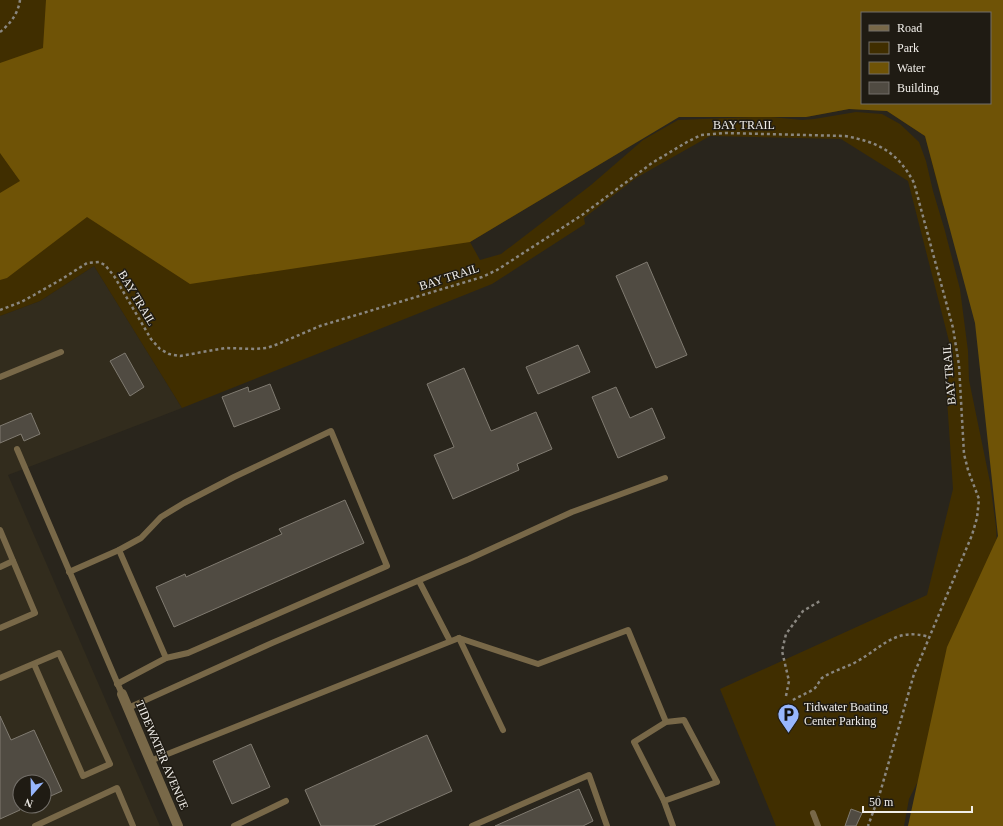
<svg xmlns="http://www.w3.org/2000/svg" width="1003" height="826" viewBox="0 0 1003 826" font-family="Georgia,serif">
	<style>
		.built { fill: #322c1d; fill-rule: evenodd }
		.green { fill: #402e00; fill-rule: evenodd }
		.water { fill: #6f5306; fill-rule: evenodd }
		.building { fill: #504b42; stroke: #807b71 }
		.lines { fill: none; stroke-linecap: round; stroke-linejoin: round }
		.path { stroke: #8a8780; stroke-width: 2.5; stroke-dasharray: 3 3; stroke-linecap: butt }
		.service { stroke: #786848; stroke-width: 6 }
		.minor { stroke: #786848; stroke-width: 10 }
		.labels { text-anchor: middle; stroke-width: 3; stroke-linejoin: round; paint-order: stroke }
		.street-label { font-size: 12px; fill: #f1eee9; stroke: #1f1b13 }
		.poi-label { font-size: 12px; fill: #f1eee9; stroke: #1f1b13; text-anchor: start }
	</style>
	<rect width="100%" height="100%" fill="#29251c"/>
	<path class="built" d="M 94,266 L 182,408 L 8,475 L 160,826 L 0,826 L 0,316 L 40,301 ZM 20,782 L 44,782 L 44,806 L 20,806 Z"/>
	<path class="green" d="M 0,0 L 1003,0 L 1003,186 L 943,206 L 925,136 L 887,111 L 849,109 L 806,117 L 772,117 L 802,120 L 814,119 L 856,112 L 882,114 L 900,124 L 919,142 L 926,161 L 933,191 L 945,231 L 960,289 L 968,351 L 969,380 L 990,482 L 996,527 L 997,546 L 940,738 L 909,799 L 904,826 L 776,826 L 720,689 L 927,595 L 953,489 L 947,399 L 950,345 L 908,181 L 841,139 L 710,136 L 636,178 L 584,218 L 585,224 L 492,284 L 182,408 L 94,266 L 40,301 L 0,316 ZM 862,13 L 990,13 L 990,103 L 862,103 ZM 678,117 L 752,117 L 678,120 L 643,140 L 591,185 L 501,254 L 480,260 L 470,242 Z"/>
	<path class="water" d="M 46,0 L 1003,0 L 1003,826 L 908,826 L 947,647 L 998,536 L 975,323 L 925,136 L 887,111 L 849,109 L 806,117 L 679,117 L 470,242 L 190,284 L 87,217 L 7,278 L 0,280 L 0,193 L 20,181 L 0,153 L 0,63 L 43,48 ZM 862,13 L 990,13 L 990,103 L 862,103 Z"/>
	<g class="building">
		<polygon points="647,262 687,355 656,368 616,276"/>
		<polygon points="578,345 590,372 538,394 526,367"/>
		<polygon points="125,353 144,387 130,396 110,361"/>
		<polygon points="464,368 491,431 536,412 552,449 517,464 519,470 453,499 434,455 454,447 427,384"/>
		<polygon points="270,384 280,409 234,427 222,397 248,387 249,392"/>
		<polygon points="616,387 630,418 652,408 665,438 618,458 592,397"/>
		<polygon points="31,413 40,434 24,441 21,434 0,443 0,426"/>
		<polygon points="345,500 364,543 174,627 156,587 185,574 186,577 282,534 279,529"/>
		<polygon points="0,716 11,740 34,730 62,791 44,799 44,782 20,782 20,810 0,819"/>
		<polygon points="427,735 452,791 373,826 321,826 305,790"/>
		<polygon points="251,744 270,787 232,804 213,761"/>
		<polygon points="579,789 593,821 583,826 495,826"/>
		<polygon points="851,809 862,813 856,826 845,826"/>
	</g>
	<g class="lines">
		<g class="path">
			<path d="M 0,32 C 10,24 18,14 20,0"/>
			<path d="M 0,310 L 21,302 L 34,295 L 62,279 L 87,263 L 99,262 L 105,265 L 114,276 L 151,339 L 160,349 L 169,354 L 180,356 L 225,348 L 255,349 L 267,348 L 278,344 L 320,326 L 482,277 L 497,270 L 582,215 L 652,163 L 687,142 L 701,135 L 725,133 L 845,136 C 878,142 898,152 914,183 L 953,328 L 959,365 L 964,454 L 968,470 L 979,499 L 977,518 L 972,535 L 914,674 L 880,793 L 868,826"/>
			<polyline points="786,696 789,681 782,651 786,634 803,611 820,601"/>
			<path d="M 793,700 C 799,696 809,693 815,688 C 818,685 819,681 822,678 C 832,671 845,668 856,662 C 883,647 895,627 929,637"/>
		</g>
		<g class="service">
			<polyline points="0,377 61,352"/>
			<polyline points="17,449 122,694"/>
			<polyline points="0,530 35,613 0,628"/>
			<polyline points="119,550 166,658"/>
			<polyline points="0,567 13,561"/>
			<polyline points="69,572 119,550 141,538 161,517 184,503 234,477 331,431 387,566 188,653 166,658 117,684"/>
			<polyline points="419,581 450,641"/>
			<polyline points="459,638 503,730"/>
			<polyline points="0,678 59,653 110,764 83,776 34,664"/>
			<polyline points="128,708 272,643 469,559 572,512 665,478"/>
			<polyline points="150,761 459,638 538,664 628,630 666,722 684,720 717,782 664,801 634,742 666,722"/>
			<polyline points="664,801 673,826"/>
			<polyline points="813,813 818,826"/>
			<polyline points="35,826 117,788 133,826"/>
			<polyline points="234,826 286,801"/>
			<polyline points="472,826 589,775 607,826"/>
		</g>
		<polyline class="minor" points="122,694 178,826"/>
	</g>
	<defs>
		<symbol id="parking-pin" viewBox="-11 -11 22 30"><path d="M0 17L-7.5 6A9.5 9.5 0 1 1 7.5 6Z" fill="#97b6fd" stroke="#1f1b13"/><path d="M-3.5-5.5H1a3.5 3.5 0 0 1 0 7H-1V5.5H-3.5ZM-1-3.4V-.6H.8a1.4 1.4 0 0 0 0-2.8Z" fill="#111"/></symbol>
	</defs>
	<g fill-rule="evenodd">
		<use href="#parking-pin" x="776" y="702" width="25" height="34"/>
	</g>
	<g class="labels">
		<g class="street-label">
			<text x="744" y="129">BAY TRAIL</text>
			<text transform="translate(449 277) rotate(-18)" y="4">BAY TRAIL</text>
			<text transform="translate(137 298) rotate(59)" y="4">BAY TRAIL</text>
			<text transform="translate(949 374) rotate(-95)" y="4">BAY TRAIL</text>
			<text transform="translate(162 755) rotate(67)" y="4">TIDEWATER AVENUE</text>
		</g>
		<g class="poi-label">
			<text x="804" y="711">Tidwater Boating<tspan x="804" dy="14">Center Parking</tspan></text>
		</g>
	</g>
	<rect x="861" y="12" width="130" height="92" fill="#1f1b13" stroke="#736f69"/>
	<rect x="869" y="25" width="20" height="6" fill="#786848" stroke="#736f69"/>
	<text x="897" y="32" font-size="12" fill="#f1eee9">Road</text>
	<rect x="869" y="42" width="20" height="12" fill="#402e00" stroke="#736f69"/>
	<text x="897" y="52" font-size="12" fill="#f1eee9">Park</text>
	<rect x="869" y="62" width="20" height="12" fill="#6f5306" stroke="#736f69"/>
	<text x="897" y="72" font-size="12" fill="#f1eee9">Water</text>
	<rect x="869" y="82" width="20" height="12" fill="#504b42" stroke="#736f69"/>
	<text x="897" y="92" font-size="12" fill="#f1eee9">Building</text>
	<g transform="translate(32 794) rotate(200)"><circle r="19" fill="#1f1b13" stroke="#736f69"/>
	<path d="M0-3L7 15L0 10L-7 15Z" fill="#97b6fd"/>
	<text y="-6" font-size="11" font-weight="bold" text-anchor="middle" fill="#f1eee9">N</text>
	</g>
	<path d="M863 806v6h109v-6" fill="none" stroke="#f1eee9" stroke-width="2"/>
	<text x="869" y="806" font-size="12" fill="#f1eee9" stroke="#1f1b13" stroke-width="3" paint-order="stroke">50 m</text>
</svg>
